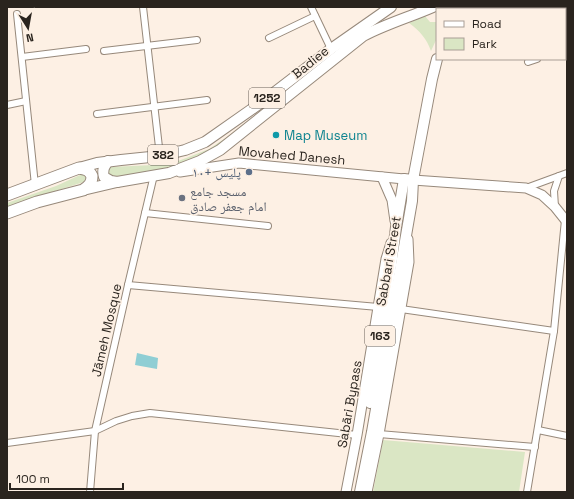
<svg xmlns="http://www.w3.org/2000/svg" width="574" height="499" viewBox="0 0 574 499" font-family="'Space Grotesk','Noto Naskh Arabic',sans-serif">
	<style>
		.green { fill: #dae6c4 }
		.water { fill: #8fced4 }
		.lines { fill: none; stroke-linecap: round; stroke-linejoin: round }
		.minor-casing { stroke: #97897b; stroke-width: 8 }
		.secondary-casing { stroke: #97897b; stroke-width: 11 }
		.primary-casing { stroke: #97897b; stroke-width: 12 }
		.trunk-casing { stroke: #97897b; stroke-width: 13 }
		.minor { stroke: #fff; stroke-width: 6 }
		.secondary { stroke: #fff; stroke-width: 9 }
		.primary { stroke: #fff; stroke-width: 10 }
		.trunk { stroke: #fff; stroke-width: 11 }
		.culture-dot { fill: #0f9aa8; stroke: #fdf0e4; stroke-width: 1.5 }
		.service-dot { fill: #5c6f8a; stroke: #fdf0e4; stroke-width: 1.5 }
		.worship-dot { fill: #6b7280; stroke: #fdf0e4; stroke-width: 1.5 }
		.labels { text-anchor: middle; stroke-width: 3.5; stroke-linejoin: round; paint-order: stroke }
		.shield { fill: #fdf0e4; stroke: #696159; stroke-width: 1 }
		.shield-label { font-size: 12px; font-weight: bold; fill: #2a241e }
		.street-label { font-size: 13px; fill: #2a241e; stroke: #fdf0e4 }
		.culture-label { font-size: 13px; fill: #0d838f; stroke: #fdf0e4; text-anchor: start }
		.service-label { font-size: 13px; fill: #4e5e75; stroke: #fdf0e4; text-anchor: end }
		.worship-label { font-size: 13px; fill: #5b616d; stroke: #fdf0e4; text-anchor: start }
	</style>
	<rect width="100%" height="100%" fill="#fdf0e4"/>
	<g class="green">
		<path d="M 425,16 L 430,22 L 437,22 L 437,38 L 431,51 C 427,39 419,30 409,23 Z"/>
		<polygon points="298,82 220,148 177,167 113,178 109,177 107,169 110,167 153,165 173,163 186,158 209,149 227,137"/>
		<polygon points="86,173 87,181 49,193 7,207 7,203 56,186 80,175"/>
		<polygon points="383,440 525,452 519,492 373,492"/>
	</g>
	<polygon class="water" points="137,353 158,358 157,369 135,365"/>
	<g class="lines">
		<defs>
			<g id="minor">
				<polyline points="143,7 160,156"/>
				<polyline points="311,7 331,49"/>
				<polyline points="17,14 35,185"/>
				<polyline points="269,38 315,16"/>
				<polyline points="565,48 567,47"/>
				<polyline points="104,51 197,40"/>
				<polyline points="22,57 86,49"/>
				<polyline points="528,62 537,59"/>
				<polyline points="7,105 26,101"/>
				<polyline points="97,114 207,100"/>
				<polyline points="526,188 567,173"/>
				<polyline points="555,207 554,191 559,176"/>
				<polyline points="145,213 268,226"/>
				<polyline points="128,285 378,307"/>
				<polyline points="401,309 554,331"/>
				<polyline points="538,430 567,436"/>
				<polyline points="379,434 535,447"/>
				<polyline points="7,443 95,431 116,421 132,416 150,413 357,435"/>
				<polyline points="90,492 95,431 128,285 154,175"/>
				<polyline points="527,492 554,331 565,220"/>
			</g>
			<g id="secondary">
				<polyline points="180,172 239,163 404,179"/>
				<polyline points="382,177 392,200 395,221"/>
				<polyline points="413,180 526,188 542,195 555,207 567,222"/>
				<polyline points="346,492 357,435 386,259 391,243"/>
				<polyline points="367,492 379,434 409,262 408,239"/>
			</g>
			<g id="primary">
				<polyline points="457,9 458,7"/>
				<path d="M 108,161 C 104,167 102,170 104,177 L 111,181 L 117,182"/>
				<polyline points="79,168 97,163 121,160 160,156 185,150 205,142 262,102 331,49 391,7"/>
				<path d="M 83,190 L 117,182 L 169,173 L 200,161 L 220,150 L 363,36 C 386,24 410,17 433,7"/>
				<polyline points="370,403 392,259 396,227 404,179 413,180"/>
				<polyline points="360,492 372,432 412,201 413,180 432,79 437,59"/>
			</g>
			<path id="trunk" d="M 7,195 L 79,168 C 86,169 89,170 92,176 C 92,183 89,186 83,190 L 37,202 L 7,213"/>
		</defs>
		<use href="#minor" class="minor-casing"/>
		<use href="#secondary" class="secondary-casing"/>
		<use href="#primary" class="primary-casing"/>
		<use href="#trunk" class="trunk-casing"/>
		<use href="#minor" class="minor"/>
		<use href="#secondary" class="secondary"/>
		<use href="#primary" class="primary"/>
		<use href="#trunk" class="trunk"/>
	</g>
	<circle class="culture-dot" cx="276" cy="135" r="4"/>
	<circle class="service-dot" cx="249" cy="172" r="4"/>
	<circle class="worship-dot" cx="182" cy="198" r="4"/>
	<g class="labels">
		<g class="shield">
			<rect x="249" y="88" width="36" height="20" rx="3"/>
			<rect x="148" y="145" width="30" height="20" rx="3"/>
			<rect x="365" y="326" width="30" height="20" rx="3"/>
		</g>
		<g class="shield-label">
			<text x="267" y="102">1252</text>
			<text x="163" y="159">382</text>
			<text x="380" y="340">163</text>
		</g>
		<g class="street-label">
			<text transform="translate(310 62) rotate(-39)" y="5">Badiee</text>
			<text transform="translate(292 155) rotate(5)" y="5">Movahed Danesh</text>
			<text transform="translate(388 261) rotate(-80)" y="5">Sabbari Street</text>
			<text transform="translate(106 330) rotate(-77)" y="5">Jāmeh Mosque</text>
			<text transform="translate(349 404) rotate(-80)" y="5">Sabāri Bypass</text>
		</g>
		<g class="culture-label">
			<text x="284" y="140">Map Museum</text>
		</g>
		<g class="service-label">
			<text x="241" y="177">پلیس +۱۰</text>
		</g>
		<g class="worship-label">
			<text x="190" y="196">مسجد جامع<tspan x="190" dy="15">امام جعفر صادق</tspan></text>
		</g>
	</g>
	<rect width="574" height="499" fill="none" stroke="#2a241e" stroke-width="16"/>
	<rect x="436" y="8" width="130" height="52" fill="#fdf0e4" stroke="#a99e95"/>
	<rect x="444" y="21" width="20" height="6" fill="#ffffff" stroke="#a99e95"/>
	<text x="472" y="28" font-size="12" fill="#2a241e">Road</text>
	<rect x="444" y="38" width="20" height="12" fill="#dae6c4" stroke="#a99e95"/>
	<text x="472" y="48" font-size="12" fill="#2a241e">Park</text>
	<g transform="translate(28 28) rotate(169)" stroke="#fdf0e4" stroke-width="3" paint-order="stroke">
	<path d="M0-3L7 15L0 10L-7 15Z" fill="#2a241e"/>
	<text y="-6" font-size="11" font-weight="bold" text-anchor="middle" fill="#2a241e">N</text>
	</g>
	<path d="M10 483v6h113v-6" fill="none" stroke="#2a241e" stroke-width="2"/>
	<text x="16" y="483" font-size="12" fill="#2a241e" stroke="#fdf0e4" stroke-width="3" paint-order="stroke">100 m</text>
</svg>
